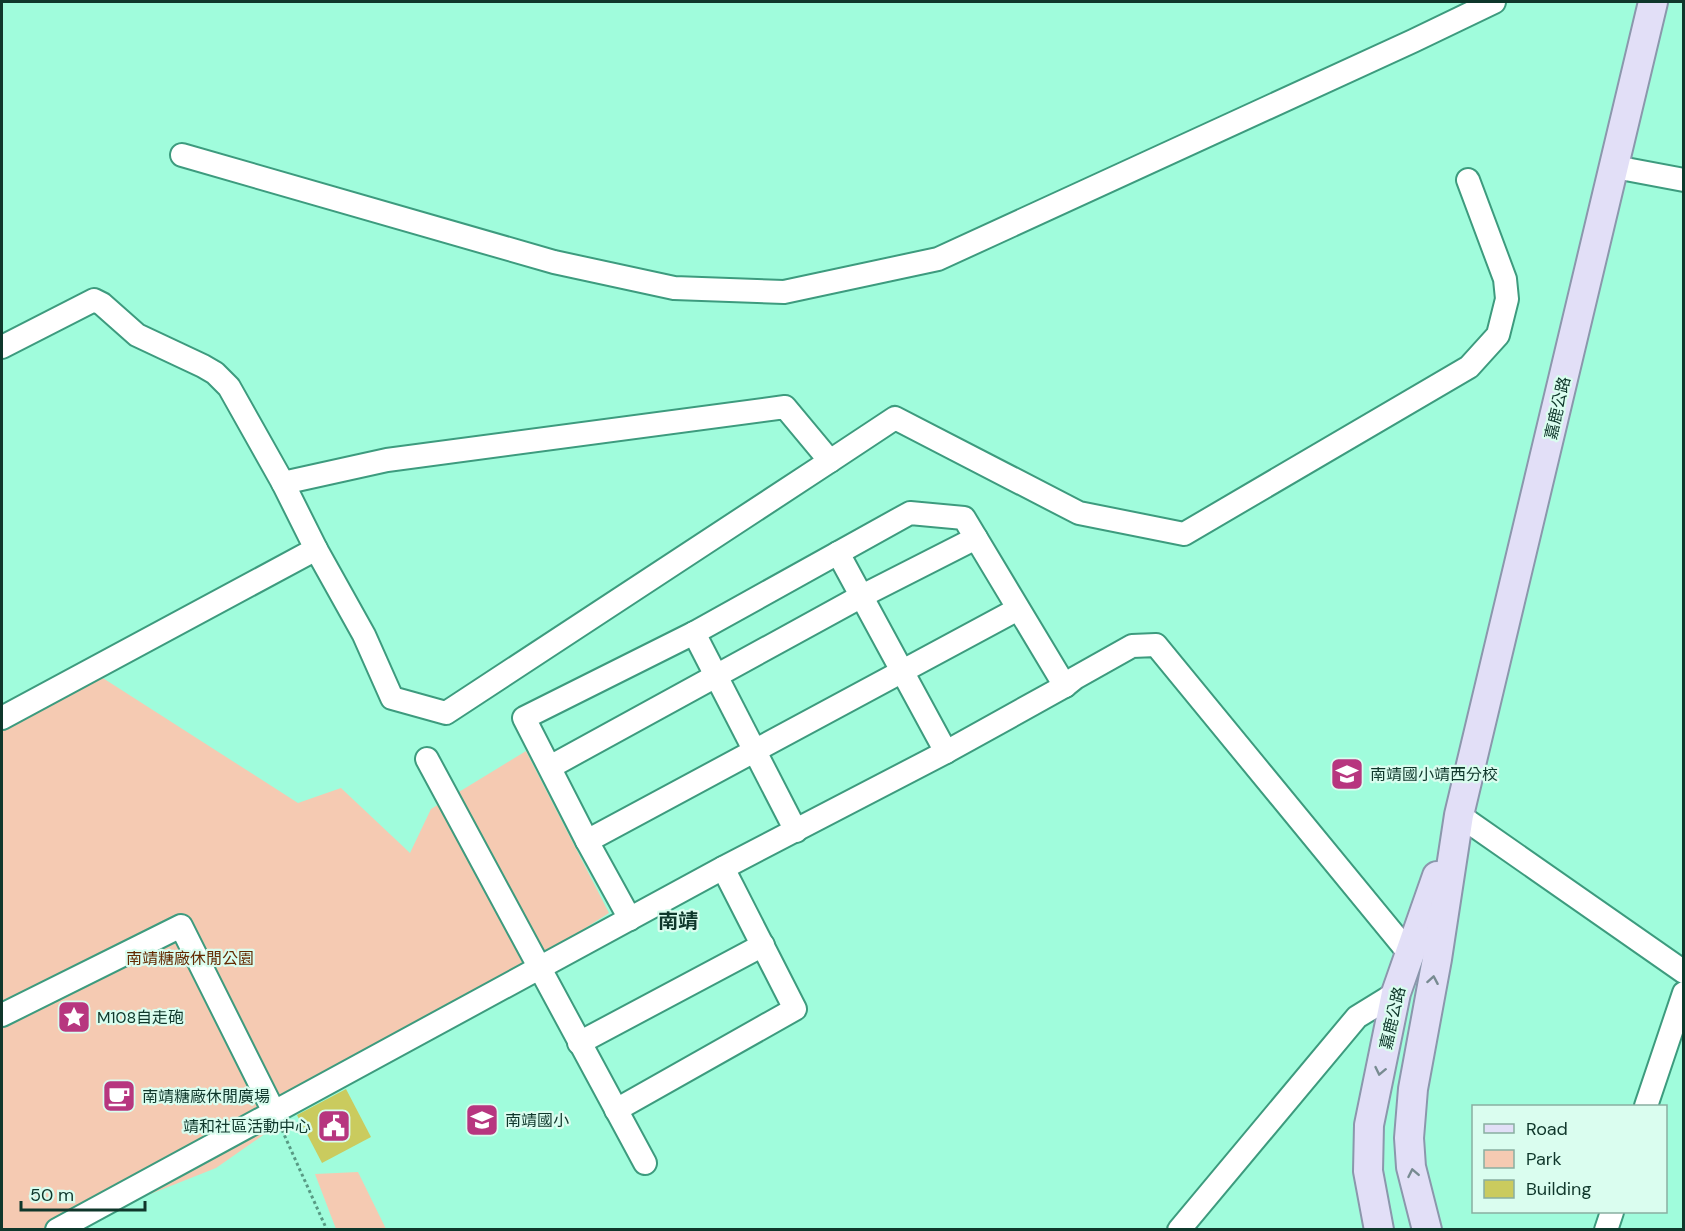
<svg xmlns="http://www.w3.org/2000/svg" width="1685" height="1231" viewBox="0 0 1685 1231" font-family="'DM Sans','Noto Sans TC',sans-serif">
	<style>
		.green { fill: #f5cab2 }
		.building { fill: #cacb5e }
		.lines { fill: none; stroke-linecap: round; stroke-linejoin: round }
		.minor-casing { stroke: #3d9b7e; stroke-width: 26 }
		.major-casing { stroke: #8b97ac; stroke-width: 32 }
		.path { stroke: #589a84; stroke-width: 3; stroke-dasharray: 3 3; stroke-linecap: butt }
		.minor { stroke: #fff; stroke-width: 22 }
		.major { stroke: #e2dff7; stroke-width: 28 }
		.oneway { stroke: #788b91 }
		.labels { text-anchor: middle; stroke-width: 4.5; stroke-linejoin: round; paint-order: stroke }
		.street-label { font-size: 16px; fill: #0f372b; stroke: #dafdef }
		.poi-label { font-size: 16px; fill: #0f372b; stroke: #dafdef; text-anchor: start }
		.park-label { font-size: 16px; fill: #632900; stroke: #dafdef }
		.quarter-label { font-size: 20px; font-weight: bold; fill: #0f372b; stroke: #dafdef }
	</style>
	<rect width="100%" height="100%" fill="#a0fcdc"/>
	<g class="green">
		<polygon points="95,673 298,803 341,788 410,853 431,809 526,751 609,913 299,1110 216,1168 62,1229 2,1230 2,723"/>
		<polygon points="358,1172 386,1229 336,1229 315,1174"/>
	</g>
	<polygon class="building" points="346,1089 371,1137 322,1163 297,1115"/>
	<g class="lines">
		<defs>
			<g id="minor">
				<polyline points="182,155 554,262 674,288 784,292 938,259 1413,41 1494,2"/>
				<polyline points="1615,167 1684,180"/>
				<polyline points="2,347 94,300 102,304 137,335 203,366 215,373 229,387 283,483 316,549 2,718"/>
				<polyline points="830,461 895,418 1079,513 1184,534 1469,367 1498,335 1507,299 1505,279 1468,180"/>
				<polyline points="283,483 387,460 785,407 830,461 446,713 392,698 364,635 316,549"/>
				<polyline points="838,553 946,752"/>
				<polyline points="694,633 796,831"/>
				<polyline points="427,759 645,1163"/>
				<polyline points="550,767 860,597 976,538"/>
				<polyline points="1459,815 1684,972"/>
				<polyline points="587,841 1018,609"/>
				<polyline points="630,919 587,841 524,718 694,633 910,513 964,518 1065,686"/>
				<polyline points="2,1015 181,926 274,1112"/>
				<polyline points="579,1043 763,945"/>
				<polyline points="1646,1106 1684,993"/>
				<polyline points="616,1110 795,1009 723,868"/>
				<polyline points="57,1230 723,868 946,752 1065,686 1075,678 1132,646 1156,645 1409,953"/>
				<polyline points="1179,1230 1357,1017 1396,993"/>
				<polyline points="1606,1230 1612,1212"/>
			</g>
			<g id="major">
				<polyline points="1379,1230 1368,1171 1369,1125 1396,993 1437,876"/>
				<polyline points="1427,1230 1411,1167 1409,1138 1413,1089 1437,959 1459,815 1653,2"/>
			</g>
		</defs>
		<use href="#minor" class="minor-casing"/>
		<use href="#major" class="major-casing"/>
		<polyline class="path" points="282,1130 327,1230"/>
		<use href="#minor" class="minor"/>
		<use href="#major" class="major"/>
	</g>
	<defs><path id="oneway-chevron" d="M-2-3.5L2.5 0L-2 3.5" fill="none" stroke-width="1.6" stroke-linecap="round" stroke-linejoin="round" transform="scale(1.5)"/></defs>
	<g class="oneway">
		<use href="#oneway-chevron" transform="translate(1433 980) rotate(-80)"/>
		<use href="#oneway-chevron" transform="translate(1380 1071) rotate(102)"/>
		<use href="#oneway-chevron" transform="translate(1413 1173) rotate(-101)"/>
	</g>
	<defs>
		<symbol id="school-square" viewBox="-11 -11 22 22"><rect x="-9" y="-9" width="18" height="18" rx="4" fill="#b7367f" stroke="#dafdef"/><path d="M0-5L7-2L0 1L-7-2ZM-4 1L0 2.5L4 1V4Q0 6-4 4Z" fill="#fff"/></symbol>
		<symbol id="sight-square" viewBox="-11 -11 22 22"><rect x="-9" y="-9" width="18" height="18" rx="4" fill="#b7367f" stroke="#dafdef"/><path d="M0-6L1.8-2.2L6-1.7L2.9 1.2L3.7 5.4L0 3.3L-3.7 5.4L-2.9 1.2L-6-1.7L-1.8-2.2Z" fill="#fff"/></symbol>
		<symbol id="cafe-square" viewBox="-11 -11 22 22"><rect x="-9" y="-9" width="18" height="18" rx="4" fill="#b7367f" stroke="#dafdef"/><path d="M-5.5-4.5H6V0H3Q3 3.5 0 3.5H-2.5Q-5.5 3.5-5.5 0ZM3-3.2v2h1.7v-2ZM-6 4.5H4V6H-6Z" fill="#fff"/></symbol>
		<symbol id="civic-square" viewBox="-11 -11 22 22"><rect x="-9" y="-9" width="18" height="18" rx="4" fill="#b7367f" stroke="#dafdef"/><path d="M-.6-6.5H3V-4.5H.6V-3L4-1V1h2V6H-6V1h2V-1L-.6-3ZM-1.2 2.5V6h2.4V2.5Z" fill="#fff"/></symbol>
	</defs>
	<g fill-rule="evenodd">
		<use href="#school-square" x="1328" y="755" width="38" height="38"/>
		<use href="#sight-square" x="55" y="998" width="38" height="38"/>
		<use href="#cafe-square" x="100" y="1077" width="38" height="38"/>
		<use href="#school-square" x="463" y="1101" width="38" height="38"/>
		<use href="#civic-square" x="315" y="1107" width="38" height="38"/>
	</g>
	<g class="labels">
		<g class="street-label">
			<text transform="translate(1557 408) rotate(-77)" y="6">嘉鹿公路</text>
			<text transform="translate(1392 1018) rotate(-77)" y="6">嘉鹿公路</text>
		</g>
		<g class="poi-label">
			<text x="1370" y="780">南靖國小靖西分校</text>
			<text x="97" y="1023">M108自走砲</text>
			<text x="142" y="1102">南靖糖廠休閒廣場</text>
			<text x="505" y="1126">南靖國小</text>
			<text x="311" y="1132" text-anchor="end">靖和社區活動中心</text>
		</g>
		<g class="park-label">
			<text x="190" y="964">南靖糖廠休閒公園</text>
		</g>
		<g class="quarter-label">
			<text x="678" y="928">南靖</text>
		</g>
	</g>
	<rect width="1685" height="1231" fill="none" stroke="#0f372b" stroke-width="6"/>
	<rect x="1472" y="1105" width="195" height="108" fill="#dafdef" stroke="#89aea1" stroke-width="1.5"/>
	<rect x="1484" y="1124" width="30" height="9" fill="#e2dff7" stroke="#89aea1" stroke-width="1.5"/>
	<text x="1526" y="1135" font-size="18" fill="#0f372b">Road</text>
	<rect x="1484" y="1150" width="30" height="18" fill="#f5cab2" stroke="#89aea1" stroke-width="1.5"/>
	<text x="1526" y="1165" font-size="18" fill="#0f372b">Park</text>
	<rect x="1484" y="1180" width="30" height="18" fill="#cacb5e" stroke="#89aea1" stroke-width="1.5"/>
	<text x="1526" y="1195" font-size="18" fill="#0f372b">Building</text>
	<path d="M21 1201v9h124v-9" fill="none" stroke="#0f372b" stroke-width="3"/>
	<text x="30" y="1201" font-size="18" fill="#0f372b" stroke="#dafdef" stroke-width="4.5" paint-order="stroke">50 m</text>
</svg>
